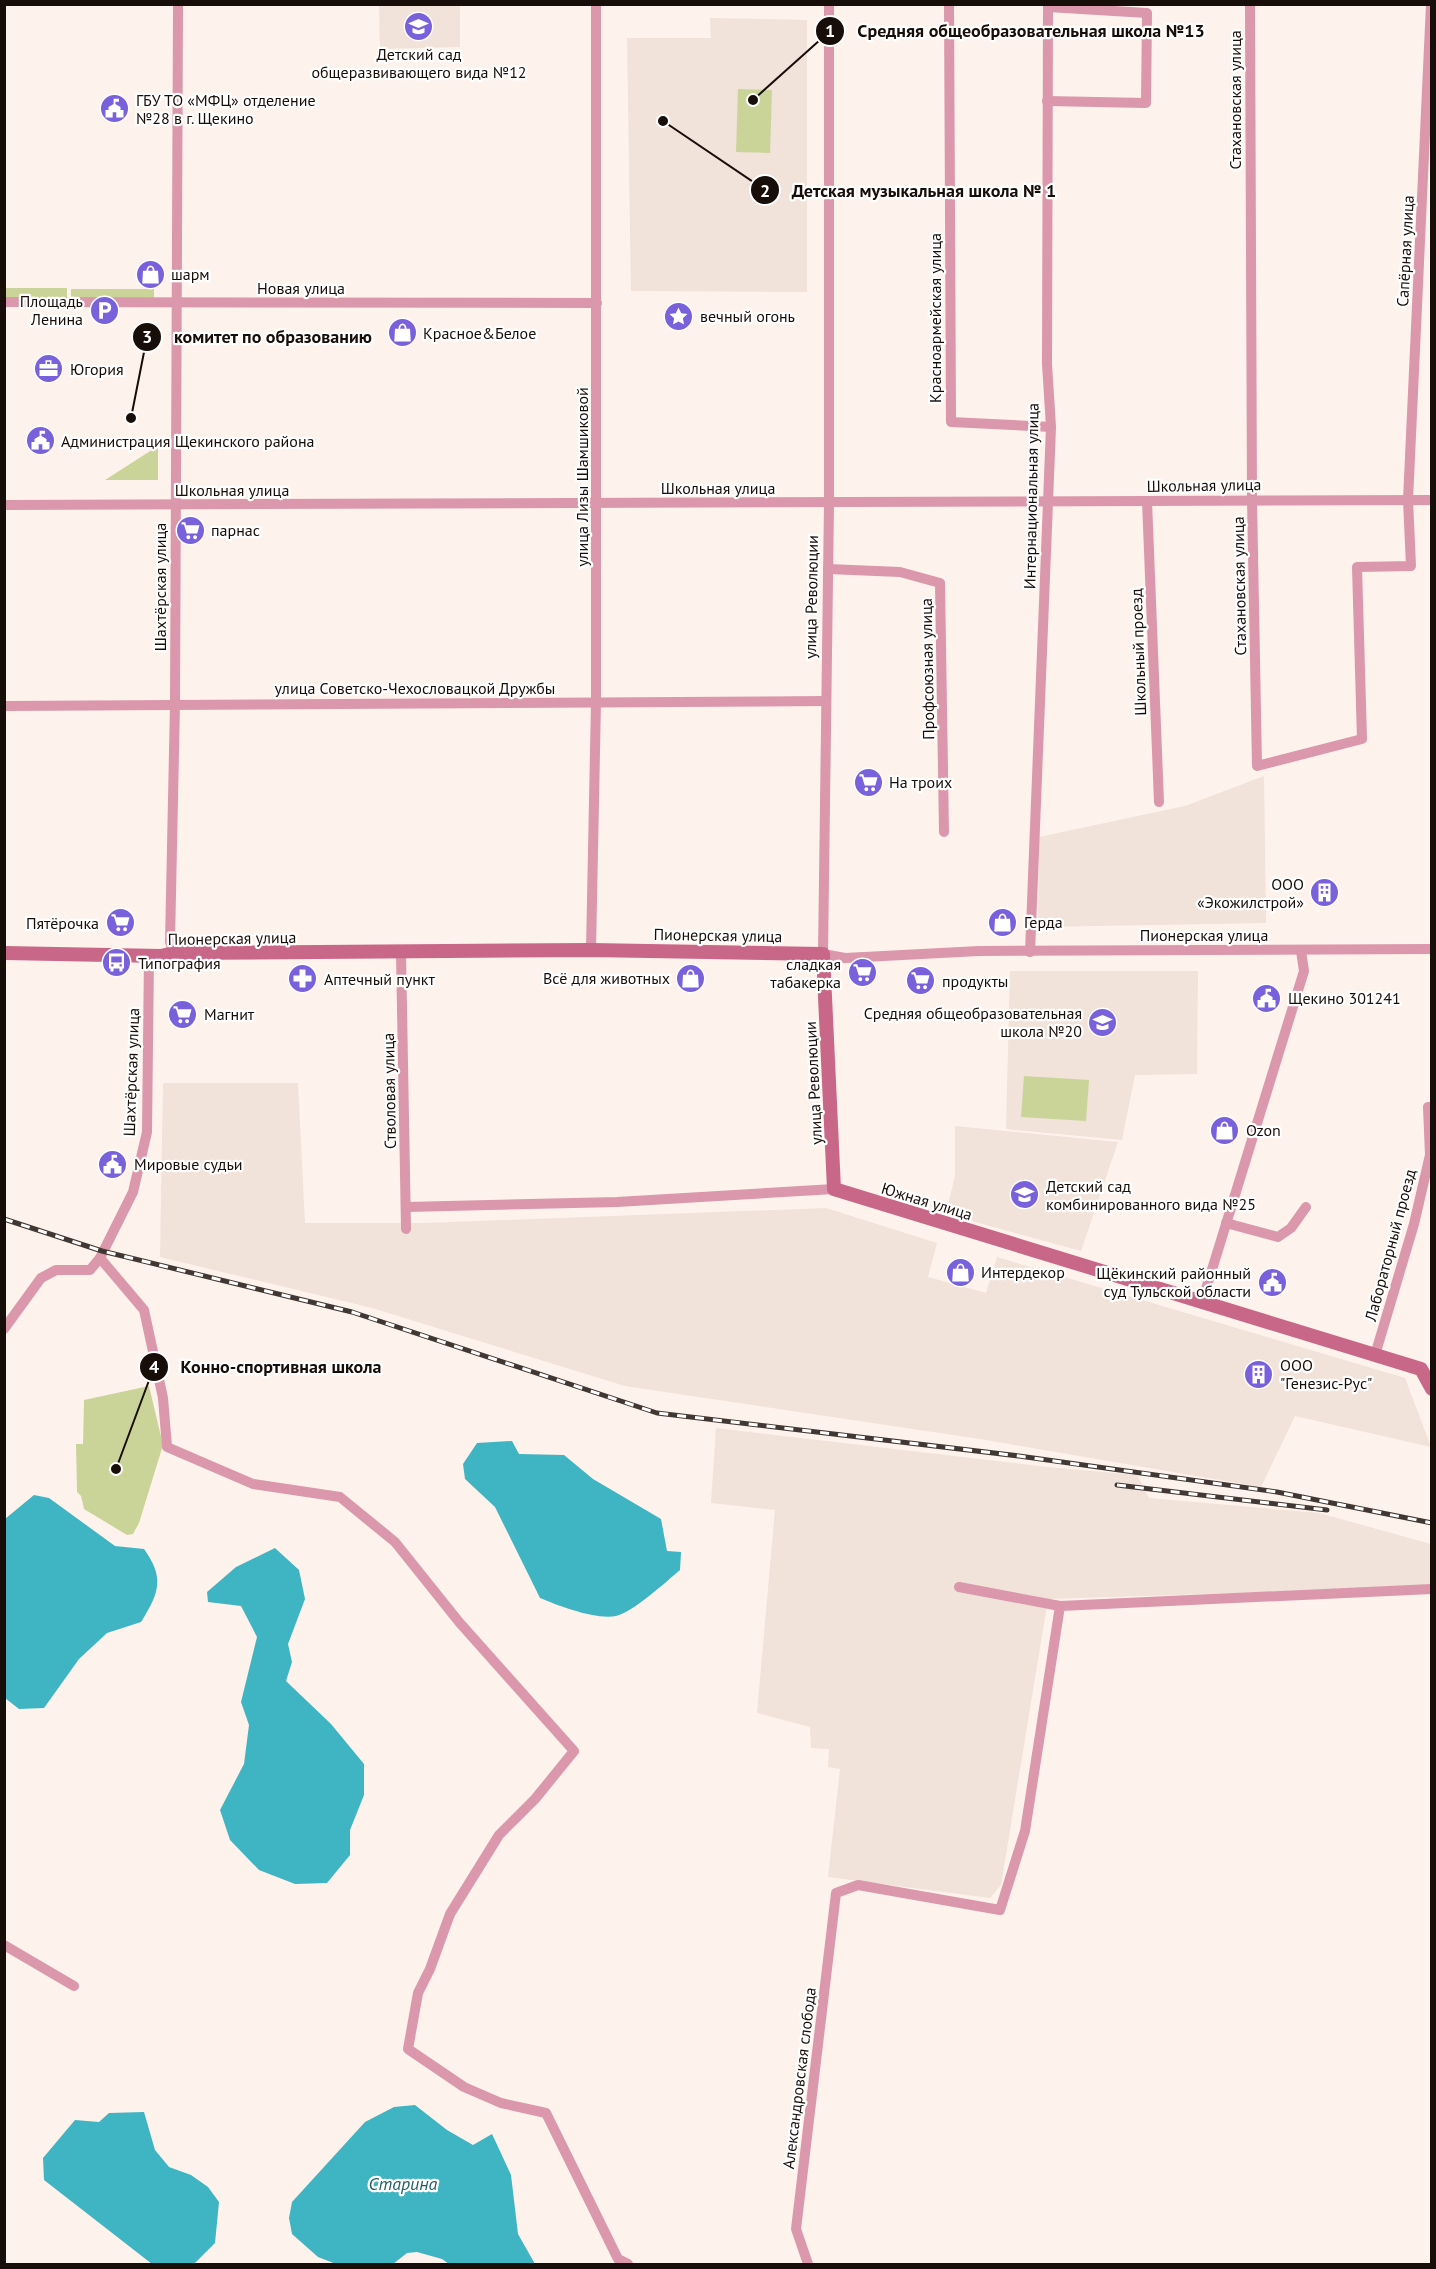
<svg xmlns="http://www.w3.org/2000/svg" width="1436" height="2269" viewBox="0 0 1436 2269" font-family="'PT Sans',sans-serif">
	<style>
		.built { fill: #f1e2da }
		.green { fill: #cad498 }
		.water { fill: #3fb4c2 }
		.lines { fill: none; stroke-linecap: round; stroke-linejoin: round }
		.street { stroke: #db97ac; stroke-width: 10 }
		.secondary { stroke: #c96789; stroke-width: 14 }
		.rail-casing { stroke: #423833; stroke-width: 5 }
		.rail { stroke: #fff; stroke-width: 3; stroke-dasharray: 9; stroke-linecap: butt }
		.labels { text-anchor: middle; stroke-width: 4.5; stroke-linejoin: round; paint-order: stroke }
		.poi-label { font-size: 16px; fill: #180e09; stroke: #fff; text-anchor: start }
		.street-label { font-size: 16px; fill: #180e09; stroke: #fff }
		.water-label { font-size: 18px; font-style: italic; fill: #216068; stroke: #fff }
		.leader { fill: none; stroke: #180e09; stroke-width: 2 }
		.callout-dot { fill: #180e09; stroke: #fff; stroke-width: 2 }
		.mark-label { font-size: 18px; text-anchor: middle; font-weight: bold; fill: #fff }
		.callout-label { font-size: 18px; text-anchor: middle; font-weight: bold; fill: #180e09; stroke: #fff; stroke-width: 4.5; stroke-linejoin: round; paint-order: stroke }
	</style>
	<rect width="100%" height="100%" fill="#fef2ec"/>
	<g class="built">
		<polygon points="379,5 460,5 460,47 380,49"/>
		<polygon points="710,18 807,20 807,292 631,291 627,38 711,38"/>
		<polygon points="1264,776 1266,923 1038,927 1039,837 1185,806"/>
		<polygon points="1010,971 1198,971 1197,1074 1135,1075 1122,1140 1006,1129"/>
		<polygon points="163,1083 298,1083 305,1223 425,1223 826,1208 937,1243 928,1277 986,1293 997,1257 1405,1378 1431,1447 1295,1416 1261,1487 980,1439 625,1386 372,1308 160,1257"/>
		<polygon points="955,1126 1118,1142 1081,1251 946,1214 955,1176"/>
		<polygon points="716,1428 1047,1467 1137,1475 1149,1498 1319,1513 1431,1544 1431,1587 1048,1599 1001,1885 990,1898 828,1877 840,1769 828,1767 829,1749 811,1748 810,1727 757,1713 775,1510 711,1503"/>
	</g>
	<g class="green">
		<polygon points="738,89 772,90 770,153 736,152"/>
		<rect x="5" y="288" width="62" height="12"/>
		<polygon points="71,289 154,289 154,301 71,299"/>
		<polygon points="158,446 158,480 105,480"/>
		<polygon points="1024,1076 1089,1080 1086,1121 1021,1117"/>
		<polygon points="149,1386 163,1445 139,1523 133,1534 127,1535 84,1509 81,1496 77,1492 76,1444 83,1444 84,1400"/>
	</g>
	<g class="water">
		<path d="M 512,1441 L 519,1454 L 564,1455 L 593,1479 L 661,1519 L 667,1551 L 681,1552 L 680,1570 C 667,1581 632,1613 616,1616 C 596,1620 559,1606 540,1598 L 495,1507 L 465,1479 L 463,1464 L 477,1443 Z"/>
		<path d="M 34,1495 L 49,1498 L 115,1546 L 144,1549 C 165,1578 159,1593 141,1622 L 107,1633 L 79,1659 L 44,1708 L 19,1709 L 5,1698 L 5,1519 Z"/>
		<polygon points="275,1548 299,1570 305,1599 288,1644 292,1662 286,1681 331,1724 364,1764 364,1795 350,1830 350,1855 327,1883 295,1884 259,1870 230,1840 220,1810 244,1764 249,1725 241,1702 257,1637 241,1606 208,1602 207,1592 236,1567"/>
		<polygon points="415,2105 447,2130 473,2145 492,2134 511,2175 518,2234 535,2264 449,2264 442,2259 417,2252 407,2253 393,2264 336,2264 318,2257 292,2234 289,2218 292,2202 365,2122 394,2107"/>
		<polygon points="144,2112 155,2150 169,2167 191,2175 208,2187 219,2202 215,2243 194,2264 152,2264 44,2180 43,2158 75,2120 99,2122 109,2113"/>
	</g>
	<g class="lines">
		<g class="street">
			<polyline points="829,4 829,503 823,954 845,958 979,951 1432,949"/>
			<polyline points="949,4 951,422 1051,427"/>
			<polyline points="1250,4 1252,499 1257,766 1362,739 1357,567 1411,566 1408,500 1431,4"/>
			<polyline points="1047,101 1146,103 1147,13 1048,7"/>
			<polyline points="4,302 597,303"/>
			<polyline points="1147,501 1159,802"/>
			<polyline points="4,505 1432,500"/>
			<polyline points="828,569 900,572 940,583 944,832"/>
			<polyline points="4,706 826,701"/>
			<polyline points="591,950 596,702 596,4"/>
			<polyline points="401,952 406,1229"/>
			<polyline points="1030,952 1051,427 1047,364 1048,4"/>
			<polyline points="174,953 170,942 175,704 178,4"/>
			<polyline points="406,1207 617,1202 834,1189"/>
			<polyline points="1226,1223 1278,1237 1291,1228 1306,1207"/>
			<polyline points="100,1258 144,1310 163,1398 167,1447 253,1484 340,1497 395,1542 459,1622 574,1751 535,1799 499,1835 450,1914 430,1969 418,1993 408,2049 464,2087 501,2103 546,2113 618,2259 628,2264"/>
			<polyline points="1202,1302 1304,971 1301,951"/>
			<polyline points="4,1329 41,1278 56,1270 90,1270 100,1258 133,1192 147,1132 149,956"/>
			<polyline points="1375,1355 1414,1224 1430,1155 1428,1107"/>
			<polyline points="959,1587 1060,1606"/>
			<polyline points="4,1945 74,1986"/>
			<polyline points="808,2264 796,2229 836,1893 858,1885 1000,1910 1025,1831 1060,1606 1432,1589"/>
		</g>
		<polyline class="secondary" points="4,953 161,956 174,953 591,950 823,954 834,1189 1421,1369 1432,1389"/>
		<defs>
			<g id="rail">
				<polyline points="4,1219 102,1251 352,1312 657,1413 1019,1456 1277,1492 1432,1523"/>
				<polyline points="1117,1485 1327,1510"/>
			</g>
		</defs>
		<use href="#rail" class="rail-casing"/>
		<use href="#rail" class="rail"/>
	</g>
	<defs>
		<symbol id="school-disc" viewBox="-11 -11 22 22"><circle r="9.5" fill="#7861db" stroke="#fff"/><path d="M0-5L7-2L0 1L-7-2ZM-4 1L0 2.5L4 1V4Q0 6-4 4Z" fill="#fff"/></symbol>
		<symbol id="civic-disc" viewBox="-11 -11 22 22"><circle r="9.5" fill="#7861db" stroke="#fff"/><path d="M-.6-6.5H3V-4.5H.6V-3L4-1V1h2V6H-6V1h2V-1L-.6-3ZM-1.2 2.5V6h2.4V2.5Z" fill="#fff"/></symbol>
		<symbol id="shop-disc" viewBox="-11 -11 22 22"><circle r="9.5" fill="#7861db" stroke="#fff"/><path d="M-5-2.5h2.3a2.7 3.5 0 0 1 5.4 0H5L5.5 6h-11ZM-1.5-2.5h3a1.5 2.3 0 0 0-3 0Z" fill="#fff"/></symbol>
		<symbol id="parking-disc" viewBox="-11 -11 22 22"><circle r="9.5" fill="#7861db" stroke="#fff"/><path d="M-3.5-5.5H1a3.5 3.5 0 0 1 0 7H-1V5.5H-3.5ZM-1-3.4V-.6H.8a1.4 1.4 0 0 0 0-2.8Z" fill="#fff"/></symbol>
		<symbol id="sight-disc" viewBox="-11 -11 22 22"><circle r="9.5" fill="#7861db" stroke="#fff"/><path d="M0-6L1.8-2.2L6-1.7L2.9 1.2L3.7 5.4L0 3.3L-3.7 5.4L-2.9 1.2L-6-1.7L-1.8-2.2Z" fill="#fff"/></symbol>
		<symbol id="office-disc" viewBox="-11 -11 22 22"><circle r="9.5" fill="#7861db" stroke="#fff"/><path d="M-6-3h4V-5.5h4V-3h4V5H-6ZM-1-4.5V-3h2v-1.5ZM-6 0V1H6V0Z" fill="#fff"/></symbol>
		<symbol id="supermarket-disc" viewBox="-11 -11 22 22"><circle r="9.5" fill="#7861db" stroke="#fff"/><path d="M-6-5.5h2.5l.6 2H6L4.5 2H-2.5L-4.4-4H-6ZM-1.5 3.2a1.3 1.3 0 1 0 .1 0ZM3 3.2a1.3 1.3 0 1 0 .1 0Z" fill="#fff"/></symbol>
		<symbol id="building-disc" viewBox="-11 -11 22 22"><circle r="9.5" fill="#7861db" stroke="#fff"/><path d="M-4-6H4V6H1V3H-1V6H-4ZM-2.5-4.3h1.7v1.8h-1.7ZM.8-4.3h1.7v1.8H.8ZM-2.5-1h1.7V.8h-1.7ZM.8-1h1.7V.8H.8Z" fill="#fff"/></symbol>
		<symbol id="bus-disc" viewBox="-11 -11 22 22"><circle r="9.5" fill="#7861db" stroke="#fff"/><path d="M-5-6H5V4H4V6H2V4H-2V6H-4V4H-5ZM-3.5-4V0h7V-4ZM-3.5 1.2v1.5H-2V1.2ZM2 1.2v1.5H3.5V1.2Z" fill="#fff"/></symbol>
		<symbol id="pharmacy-disc" viewBox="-11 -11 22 22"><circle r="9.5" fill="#7861db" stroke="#fff"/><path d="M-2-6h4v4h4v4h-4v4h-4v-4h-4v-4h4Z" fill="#fff"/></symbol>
	</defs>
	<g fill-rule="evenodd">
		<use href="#school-disc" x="402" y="10" width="33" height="33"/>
		<use href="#civic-disc" x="98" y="92" width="33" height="33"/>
		<use href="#shop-disc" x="134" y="258" width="33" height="33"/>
		<use href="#parking-disc" x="88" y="294" width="33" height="33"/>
		<use href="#sight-disc" x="662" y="300" width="33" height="33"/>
		<use href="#shop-disc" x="386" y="316" width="33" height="33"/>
		<use href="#office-disc" x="32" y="352" width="33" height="33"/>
		<use href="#civic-disc" x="24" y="424" width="33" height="33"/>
		<use href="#supermarket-disc" x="174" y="514" width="33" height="33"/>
		<use href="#supermarket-disc" x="852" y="766" width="33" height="33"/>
		<use href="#building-disc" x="1308" y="876" width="33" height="33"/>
		<use href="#shop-disc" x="986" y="906" width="33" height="33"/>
		<use href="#supermarket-disc" x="104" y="906" width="33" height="33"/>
		<use href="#bus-disc" x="100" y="946" width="33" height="33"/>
		<use href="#supermarket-disc" x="846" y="956" width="33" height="33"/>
		<use href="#shop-disc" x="674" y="962" width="33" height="33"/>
		<use href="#pharmacy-disc" x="286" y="962" width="33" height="33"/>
		<use href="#supermarket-disc" x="904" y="964" width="33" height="33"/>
		<use href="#civic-disc" x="1250" y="982" width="33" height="33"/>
		<use href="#supermarket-disc" x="166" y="998" width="33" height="33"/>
		<use href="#school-disc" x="1086" y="1006" width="33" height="33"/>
		<use href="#shop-disc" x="1208" y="1114" width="33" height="33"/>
		<use href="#civic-disc" x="96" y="1148" width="33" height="33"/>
		<use href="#school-disc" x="1008" y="1178" width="33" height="33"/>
		<use href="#shop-disc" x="944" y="1256" width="33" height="33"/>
		<use href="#civic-disc" x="1256" y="1266" width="33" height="33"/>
		<use href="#building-disc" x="1242" y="1358" width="33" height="33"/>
	</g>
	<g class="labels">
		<g class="poi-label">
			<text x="419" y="60" text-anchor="middle">Детский сад<tspan x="419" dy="18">общеразвивающего вида №12</tspan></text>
			<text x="136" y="106">ГБУ ТО «МФЦ» отделение<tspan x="136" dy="18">№28 в г. Щекино</tspan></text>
			<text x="171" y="280">шарм</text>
			<text x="83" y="307" text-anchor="end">Площадь<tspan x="83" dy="18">Ленина</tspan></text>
			<text x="700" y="322">вечный огонь</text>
			<text x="423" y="339">Красное&amp;Белое</text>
			<text x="70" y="375">Югория</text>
			<text x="61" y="447">Администрация Щекинского района</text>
			<text x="211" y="536">парнас</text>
			<text x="889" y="788">На троих</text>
			<text x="1304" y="890" text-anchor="end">ООО<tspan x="1304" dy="18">«Экожилстрой»</tspan></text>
			<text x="1024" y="928">Герда</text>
			<text x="99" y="929" text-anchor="end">Пятёрочка</text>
			<text x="138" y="969">Типография</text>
			<text x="841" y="970" text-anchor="end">сладкая<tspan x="841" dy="18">табакерка</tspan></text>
			<text x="670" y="984" text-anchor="end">Всё для животных</text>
			<text x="324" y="985">Аптечный пункт</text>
			<text x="942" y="987">продукты</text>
			<text x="1288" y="1004">Щекино 301241</text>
			<text x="1082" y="1019" text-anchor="end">Средняя общеобразовательная<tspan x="1082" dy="18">школа №20</tspan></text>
			<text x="204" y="1020">Магнит</text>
			<text x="1246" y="1136">Ozon</text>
			<text x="134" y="1170">Мировые судьи</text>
			<text x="1046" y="1192">Детский сад<tspan x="1046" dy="18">комбинированного вида №25</tspan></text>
			<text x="981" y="1278">Интердекор</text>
			<text x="1251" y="1279" text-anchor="end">Щёкинский районный<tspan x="1251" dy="18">суд Тульской области</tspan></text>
			<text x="1280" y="1371">ООО<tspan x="1280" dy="18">"Генезис-Рус"</tspan></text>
		</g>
		<g class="street-label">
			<text transform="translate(1235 100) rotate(-90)" y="6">Стахановская улица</text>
			<text transform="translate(1405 251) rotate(-87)" y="6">Сапёрная улица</text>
			<text x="301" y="294">Новая улица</text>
			<text transform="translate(935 318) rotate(-90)" y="6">Красноармейская улица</text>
			<text transform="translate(582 477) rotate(-90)" y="6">улица Лизы Шамшиковой</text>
			<text transform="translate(1204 485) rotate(-1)" y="6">Школьная улица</text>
			<text x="718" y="494">Школьная улица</text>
			<text x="232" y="496">Школьная улица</text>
			<text transform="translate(1031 496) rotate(-89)" y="6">Интернациональная улица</text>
			<text transform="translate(1239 586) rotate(-91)" y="6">Стахановская улица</text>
			<text transform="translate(160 587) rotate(-90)" y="6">Шахтёрская улица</text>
			<text transform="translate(811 597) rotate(-89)" y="6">улица Революции</text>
			<text transform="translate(1138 652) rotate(-92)" y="6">Школьный проезд</text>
			<text transform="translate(927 669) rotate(-91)" y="6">Профсоюзная улица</text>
			<text x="415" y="694">улица Советско-Чехословацкой Дружбы</text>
			<text transform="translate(718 935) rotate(1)" y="6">Пионерская улица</text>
			<text x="1204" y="941">Пионерская улица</text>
			<text transform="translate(232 938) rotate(-1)" y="6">Пионерская улица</text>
			<text transform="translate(131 1072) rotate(-88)" y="6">Шахтёрская улица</text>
			<text transform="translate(813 1083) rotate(-93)" y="6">улица Революции</text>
			<text transform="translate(389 1091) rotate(-91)" y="6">Стволовая улица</text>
			<text transform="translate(927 1201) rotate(17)" y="6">Южная улица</text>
			<text transform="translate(1390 1245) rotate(-75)" y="6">Лабораторный проезд</text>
			<text transform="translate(799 2078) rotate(-83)" y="6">Александровская слобода</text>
		</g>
		<g class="water-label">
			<text x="403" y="2190">Cтарина</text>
		</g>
	</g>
	<path class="leader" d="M753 100L830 31M663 121L765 190M131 418L147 337M116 1469L154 1367"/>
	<g class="callout-dot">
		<circle cx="753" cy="100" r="6"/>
		<circle cx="663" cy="121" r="6"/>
		<circle cx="131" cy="418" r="6"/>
		<circle cx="116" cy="1469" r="6"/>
		<circle cx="830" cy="31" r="15"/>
		<circle cx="765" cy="190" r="15"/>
		<circle cx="147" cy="337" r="15"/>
		<circle cx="154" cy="1367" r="15"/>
	</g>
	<g class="mark-label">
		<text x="830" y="37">1</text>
		<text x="765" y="197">2</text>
		<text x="147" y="343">3</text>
		<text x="154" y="1373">4</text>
	</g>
	<g class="callout-label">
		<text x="1031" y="37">Средняя общеобразовательная школа №13</text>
		<text x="924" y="197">Детская музыкальная школа № 1</text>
		<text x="273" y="343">комитет по образованию</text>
		<text x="281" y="1373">Конно-спортивная школа</text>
	</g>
	<rect width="1436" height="2269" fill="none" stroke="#180e09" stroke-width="12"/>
</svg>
